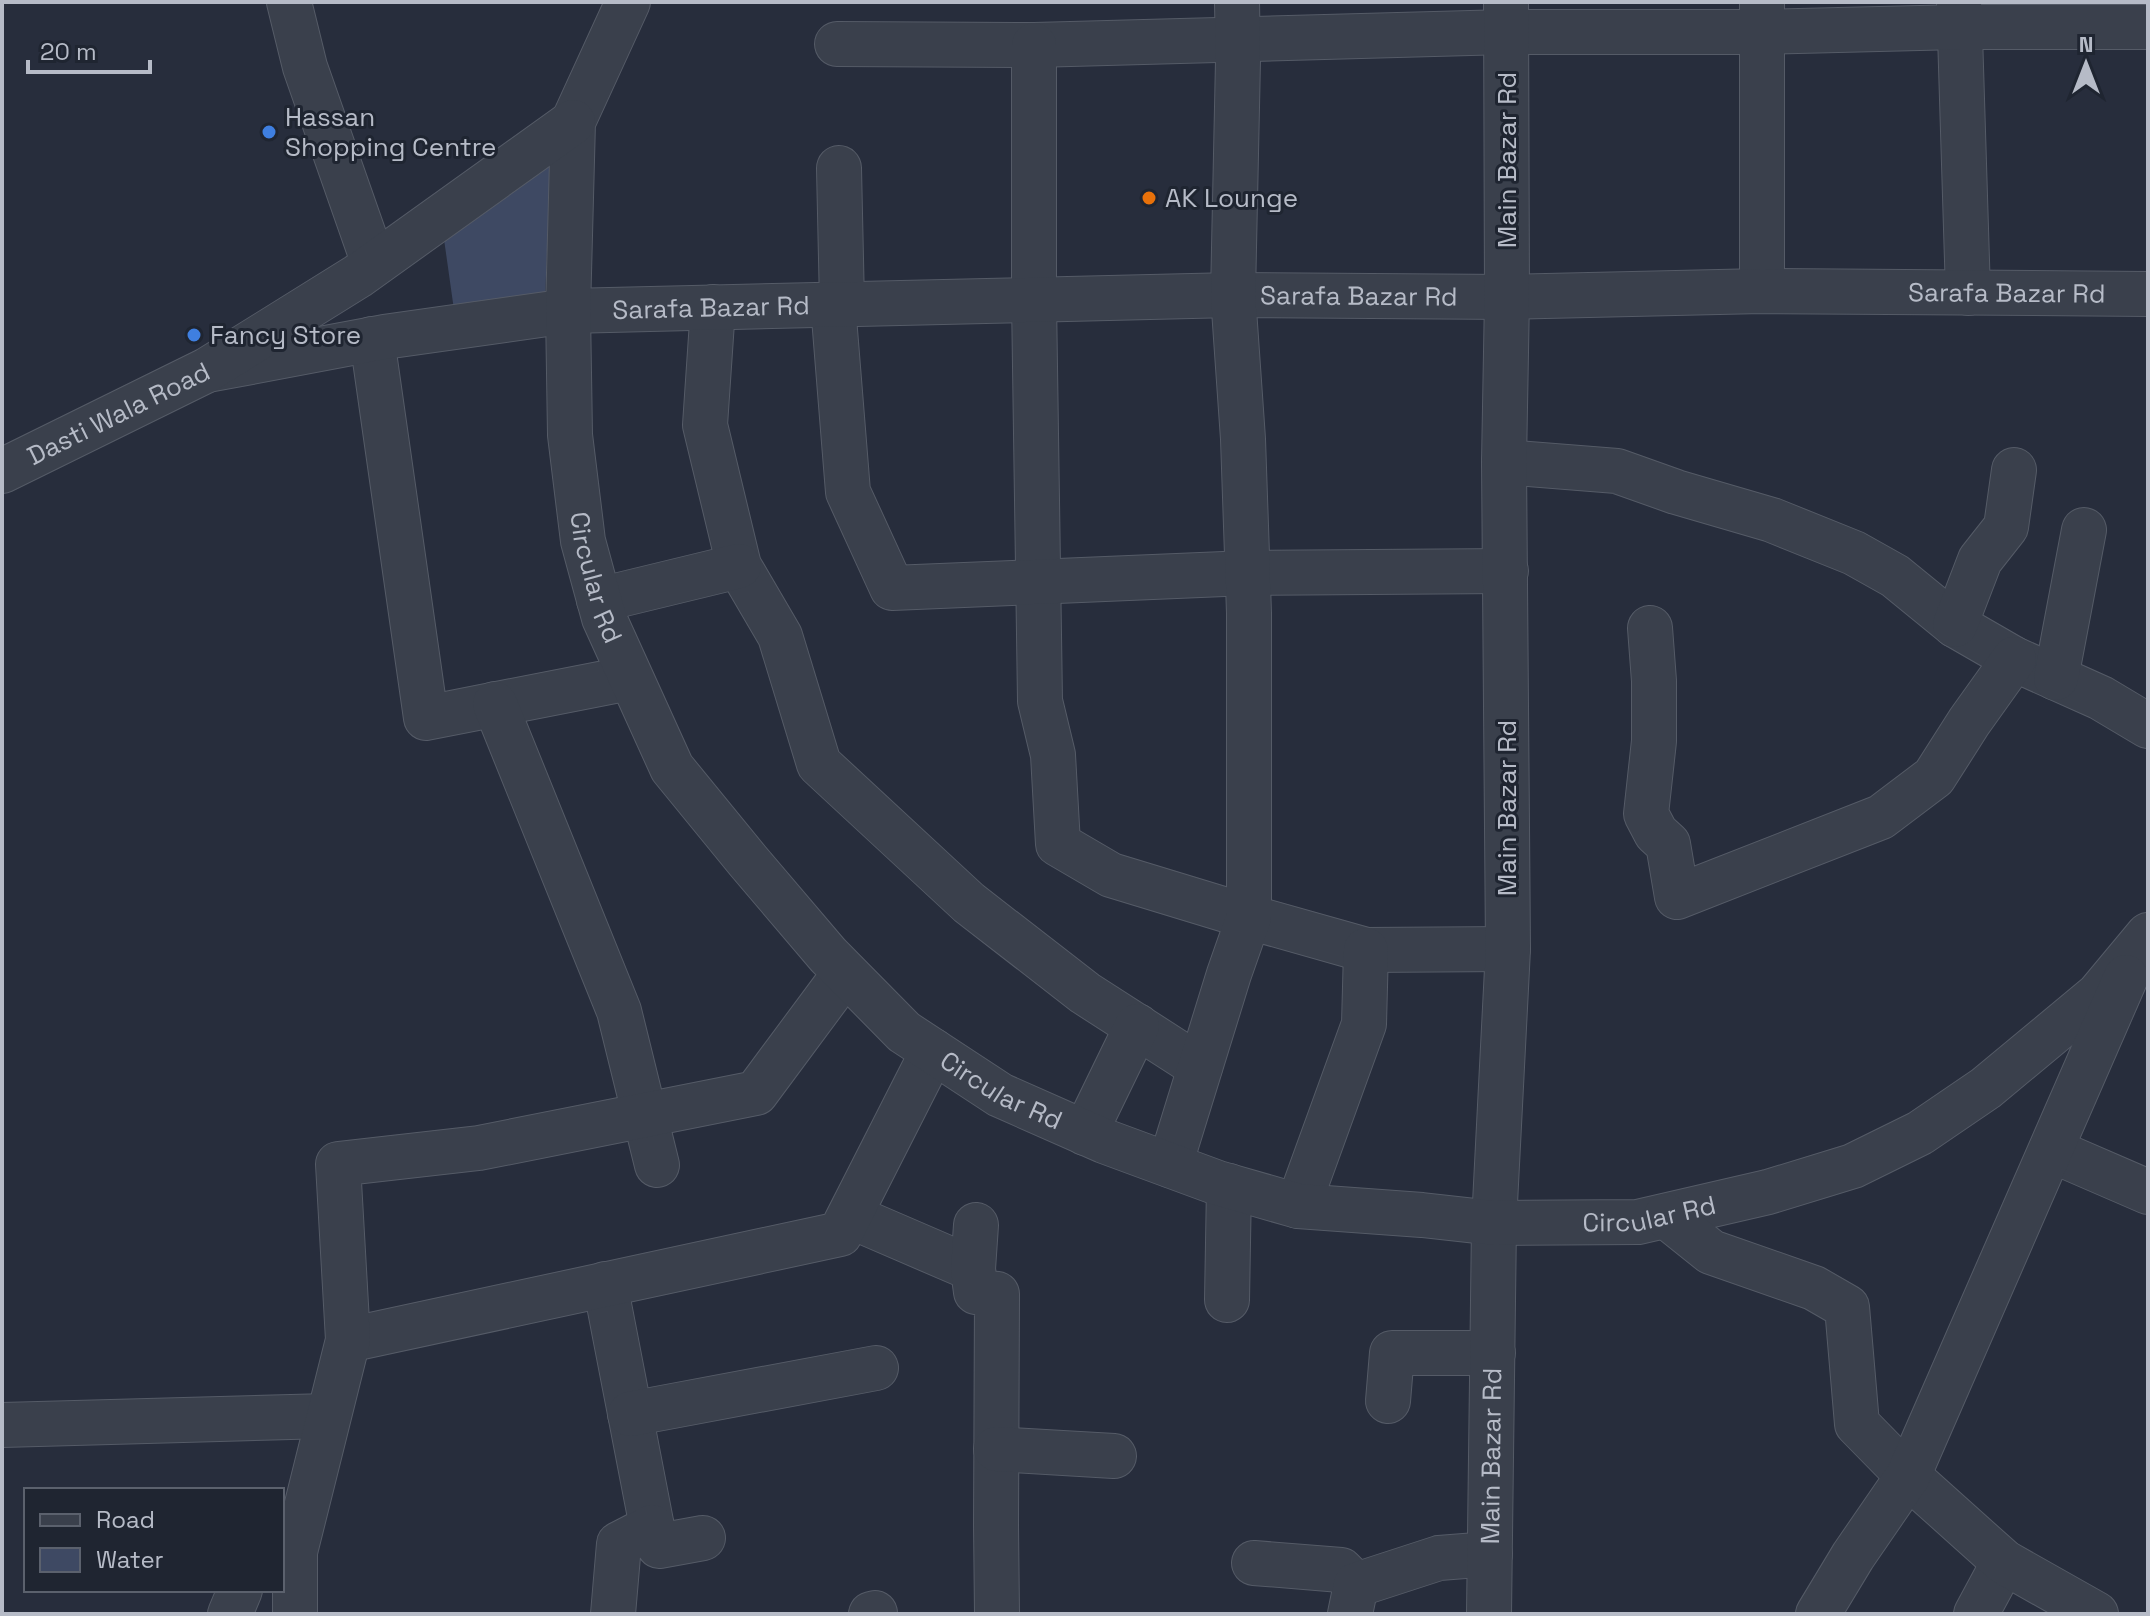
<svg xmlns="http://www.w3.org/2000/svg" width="2150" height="1616" viewBox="0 0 2150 1616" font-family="'Space Grotesk',sans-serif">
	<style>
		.water { fill: #3e4963 }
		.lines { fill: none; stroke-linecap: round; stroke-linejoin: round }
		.minor-casing { stroke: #555b67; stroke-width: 46 }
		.tertiary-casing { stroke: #555b67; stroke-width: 46 }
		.minor { stroke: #3a404c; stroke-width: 44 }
		.tertiary { stroke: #3a404c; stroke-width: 44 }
		.shop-dot { fill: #3f7fe0; stroke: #1f2531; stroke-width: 3 }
		.food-dot { fill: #e8710a; stroke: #1f2531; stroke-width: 3 }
		.labels { text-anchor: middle; stroke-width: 6; stroke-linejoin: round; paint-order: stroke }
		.poi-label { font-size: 26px; fill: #b6bbc7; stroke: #1f2531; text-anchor: start }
		.street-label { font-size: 26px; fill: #b6bbc7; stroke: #1f2531 }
	</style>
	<rect width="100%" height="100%" fill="#272d3c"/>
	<polygon class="water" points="558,159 548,227 545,299 454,310 443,232"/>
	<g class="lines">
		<defs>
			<g id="minor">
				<polyline points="289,2 305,67 374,264"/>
				<polyline points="1959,2 1968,293"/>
				<polyline points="837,44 1034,45 1507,32 1762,32 1960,27 2148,27"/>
				<polyline points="1034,45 1034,300 1040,701 1053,755 1058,844 1111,875 1249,917 1366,950 1508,949"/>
				<polyline points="839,168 842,304"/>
				<polyline points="1762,291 1762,4"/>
				<polyline points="833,305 848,492 892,588 1248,573 1506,571"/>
				<polyline points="713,307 705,425 739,566 780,636 819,764 969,903 1085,993 1200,1067"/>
				<polyline points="372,339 426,718 630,678"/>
				<path id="s1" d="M 208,370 L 384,337 L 568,311 L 1233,295 L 1507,297 L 1762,291 L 2148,294"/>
				<polyline points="1504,462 1617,471 1676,492 1772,520 1854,553 1895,576 1955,625 2014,659 2101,698 2148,726"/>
				<polyline points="599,600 739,566"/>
				<polyline points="1955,625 1980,560 2006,527 2014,470"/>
				<polyline points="1650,628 1654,681 1654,741 1646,814 1656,833 1668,844 1677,897 1881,817 1934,777 1969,722 2014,659"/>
				<polyline points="2056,678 2084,530"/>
				<polyline points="495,704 619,1011 657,1165"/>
				<polyline points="1085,1133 1137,1026"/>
				<polyline points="2051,1150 2148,1192"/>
				<polyline points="1170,1165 1229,974 1249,917 1249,613 1243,439 1233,295 1238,60 1237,2"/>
				<polyline points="1298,1206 1364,1024 1366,950"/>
				<polyline points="850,1216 973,1269"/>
				<polyline points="976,1225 973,1269 976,1292 997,1294 996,1525 997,1614"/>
				<polyline points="605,1284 652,1527"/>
				<polyline points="1227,1300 1229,1186"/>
				<polyline points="348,1340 840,1234 933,1051"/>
				<polyline points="1388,1401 1392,1353 1493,1353"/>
				<polyline points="630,1414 876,1368"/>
				<polyline points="2,1425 328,1416"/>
				<polyline points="996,1449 1114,1456"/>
				<polyline points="1254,1563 1341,1570 1356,1585"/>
				<polyline points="230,1614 240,1590"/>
				<polyline points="295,1614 295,1552 348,1340 338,1164 479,1148 756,1093 845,973"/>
				<polyline points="613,1614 619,1544 652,1527 659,1546 703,1538"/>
				<polyline points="871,1614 875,1613"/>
				<polyline points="1350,1614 1356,1585 1439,1558 1490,1554"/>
				<path id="s2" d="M 1489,1614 L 1494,1223 L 1508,949 L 1504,462 L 1507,297 L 1506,2"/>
				<polyline points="1976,1614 2004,1562"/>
			</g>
			<g id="tertiary">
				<path id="s3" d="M 628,2 L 573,122 L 568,311 L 570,435 L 583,541 L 604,618 L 672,768 L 748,861 L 828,955 L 904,1032 L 1000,1095 L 1104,1141 L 1218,1183 L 1298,1206 L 1422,1215 L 1494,1223 L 1638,1222 L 1768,1192 L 1853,1166 L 1920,1133 L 1986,1088 L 2098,995 L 2148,935"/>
				<path id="s4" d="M 2,471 L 207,370 L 358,276 L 573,122"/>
				<polyline points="1666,1216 1711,1252 1814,1288 1847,1307 1857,1424 1908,1476 2004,1562 2096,1614"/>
				<polyline points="1818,1614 1853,1556 1908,1476 2126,977"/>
			</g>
		</defs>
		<use href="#minor" class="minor-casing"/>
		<use href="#tertiary" class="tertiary-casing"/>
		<use href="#minor" class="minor"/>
		<use href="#tertiary" class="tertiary"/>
	</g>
	<g class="shop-dot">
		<circle cx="269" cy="132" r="8"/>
		<circle cx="194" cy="335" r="8"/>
	</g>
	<circle class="food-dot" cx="1149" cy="198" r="8"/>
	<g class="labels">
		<g class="poi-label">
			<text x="285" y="126">Hassan<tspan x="285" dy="30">Shopping Centre</tspan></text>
			<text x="1165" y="207">AK Lounge</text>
			<text x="210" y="344">Fancy Store</text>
		</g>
		<g class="street-label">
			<text transform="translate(1507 160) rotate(-90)" y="9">Main Bazar Rd</text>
			<text dy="9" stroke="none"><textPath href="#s1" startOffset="1804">Sarafa Bazar Rd</textPath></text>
			<text dy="9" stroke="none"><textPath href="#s1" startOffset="1156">Sarafa Bazar Rd</textPath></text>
			<text dy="9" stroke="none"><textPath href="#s1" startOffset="508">Sarafa Bazar Rd</textPath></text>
			<text dy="9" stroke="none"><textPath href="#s4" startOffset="130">Dasti Wala Road</textPath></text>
			<text dy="9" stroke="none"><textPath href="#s3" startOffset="590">Circular Rd</textPath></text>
			<text transform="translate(1507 808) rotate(-90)" y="9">Main Bazar Rd</text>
			<text dy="9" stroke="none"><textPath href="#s3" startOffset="1262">Circular Rd</textPath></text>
			<text dy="9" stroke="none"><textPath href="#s3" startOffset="1934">Circular Rd</textPath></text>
			<text dy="9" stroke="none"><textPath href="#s2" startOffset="158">Main Bazar Rd</textPath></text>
		</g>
	</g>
	<rect width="2150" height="1616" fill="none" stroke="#b6bbc7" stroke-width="8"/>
	<rect x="24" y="1488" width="260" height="104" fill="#1f2531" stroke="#5b616d" stroke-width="2"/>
	<rect x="40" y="1514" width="40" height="12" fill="#3a404c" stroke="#5b616d" stroke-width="2"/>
	<text x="96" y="1528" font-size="24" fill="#b6bbc7">Road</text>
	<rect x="40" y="1548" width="40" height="24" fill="#3e4963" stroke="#5b616d" stroke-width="2"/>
	<text x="96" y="1568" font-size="24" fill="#b6bbc7">Water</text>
	<g transform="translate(2086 64)" stroke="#1f2531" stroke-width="6" paint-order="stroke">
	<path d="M0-6L14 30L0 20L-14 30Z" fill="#b6bbc7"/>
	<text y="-12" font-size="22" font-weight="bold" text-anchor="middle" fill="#b6bbc7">N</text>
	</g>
	<path d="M28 60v12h122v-12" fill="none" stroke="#b6bbc7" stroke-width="4"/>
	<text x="40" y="60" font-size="24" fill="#b6bbc7" stroke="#1f2531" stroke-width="6" paint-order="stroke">20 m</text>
</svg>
